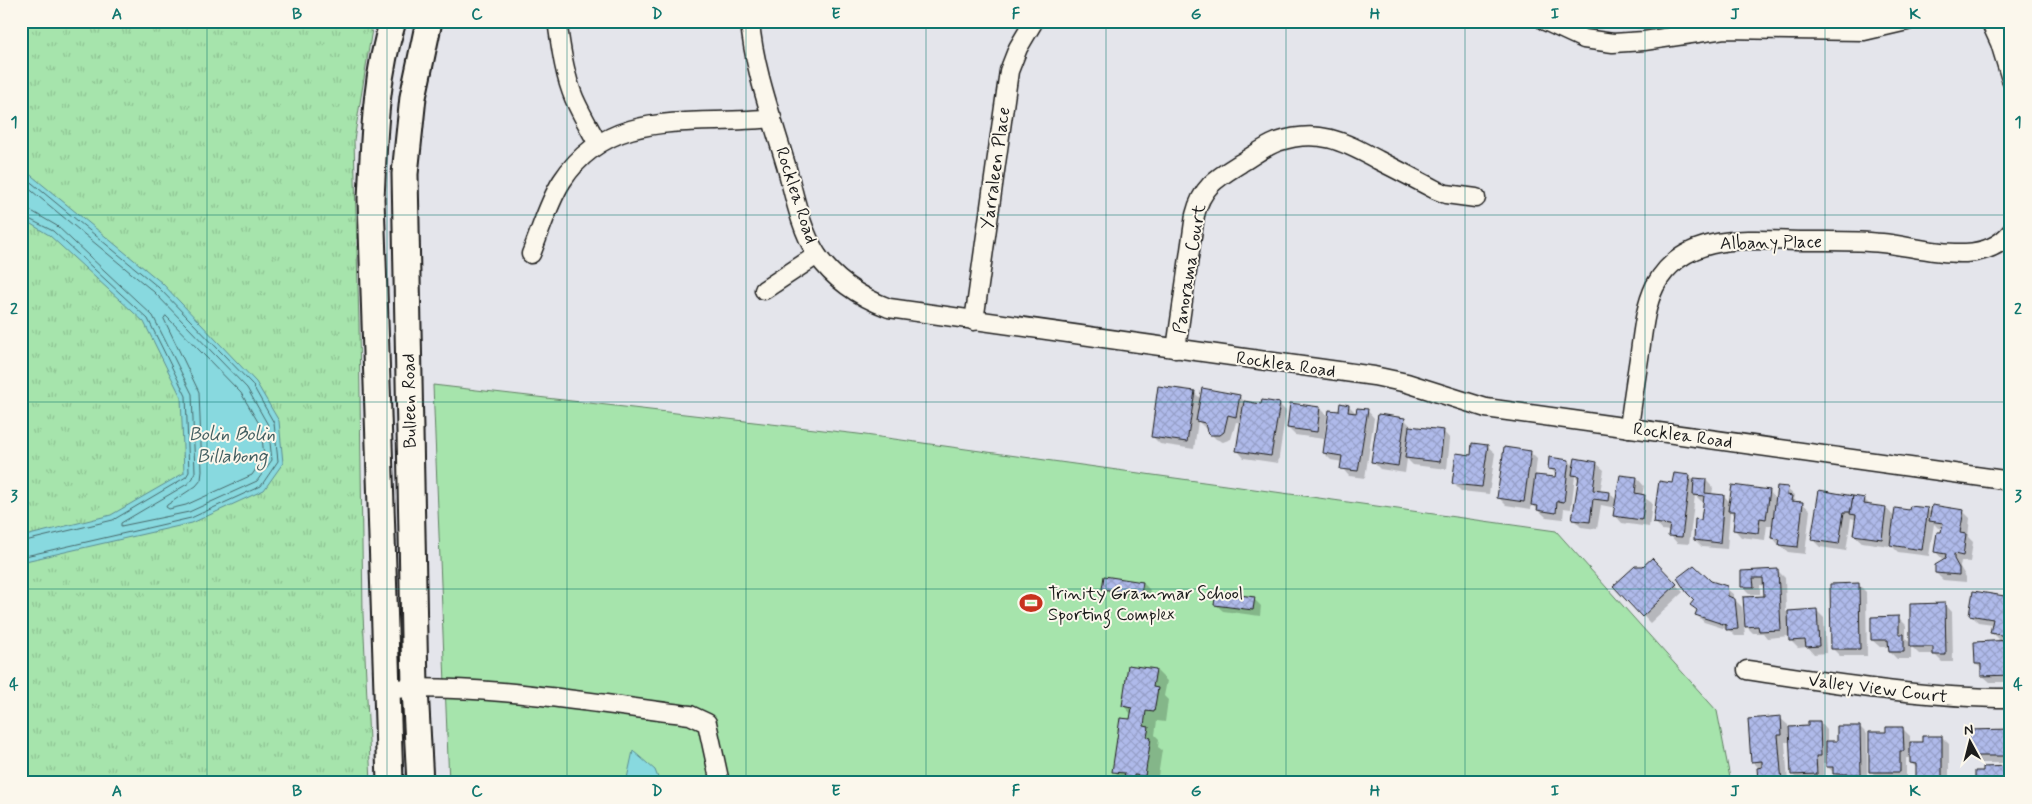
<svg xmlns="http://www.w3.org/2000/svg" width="2032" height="804" viewBox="0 0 2032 804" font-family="Mynerve,sans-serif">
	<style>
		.grass { fill: url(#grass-tufts); stroke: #618064 }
		.pitch { fill: #a6e4ac; stroke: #618064 }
		.water { fill: #88d9df; stroke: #5d8d91 }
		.shadow { fill: #0003 }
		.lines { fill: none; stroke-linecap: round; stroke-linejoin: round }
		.shore { stroke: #47686a; stroke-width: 1 }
		.building { fill: url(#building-cross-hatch); stroke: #1c1c1c }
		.minor-casing { stroke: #1c1c1c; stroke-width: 21 }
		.highway-casing { stroke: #1c1c1c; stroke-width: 29 }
		.minor { stroke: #fbf7ec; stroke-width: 18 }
		.highway { stroke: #fbf7ec; stroke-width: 25 }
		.grid { fill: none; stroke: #0f766e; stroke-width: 1; stroke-opacity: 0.55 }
		.labels { text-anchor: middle; stroke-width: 4; stroke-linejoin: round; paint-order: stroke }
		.street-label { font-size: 18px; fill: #1c1c1c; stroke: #fbf7ec }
		.poi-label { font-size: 18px; fill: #1c1c1c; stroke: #fbf7ec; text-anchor: start }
		.water-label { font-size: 19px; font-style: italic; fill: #425e60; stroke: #fbf7ec }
		.neatline { fill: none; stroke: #0f766e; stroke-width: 2 }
		.grid-label { font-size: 16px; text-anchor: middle; font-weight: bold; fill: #0f766e }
	</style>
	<defs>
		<pattern id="grass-tufts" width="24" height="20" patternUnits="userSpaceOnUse" patternTransform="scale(1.25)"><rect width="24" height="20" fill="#a6e4ac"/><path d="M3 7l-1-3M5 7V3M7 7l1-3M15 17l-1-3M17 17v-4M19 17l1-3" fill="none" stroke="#8ec393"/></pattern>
		<pattern id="building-cross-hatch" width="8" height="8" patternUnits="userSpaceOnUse" patternTransform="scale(1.25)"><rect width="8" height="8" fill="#afbaea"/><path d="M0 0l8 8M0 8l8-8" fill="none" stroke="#969fc8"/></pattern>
	</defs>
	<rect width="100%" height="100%" fill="#e4e5eb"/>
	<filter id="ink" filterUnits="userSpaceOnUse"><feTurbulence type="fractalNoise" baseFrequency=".02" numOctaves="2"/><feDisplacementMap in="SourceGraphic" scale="10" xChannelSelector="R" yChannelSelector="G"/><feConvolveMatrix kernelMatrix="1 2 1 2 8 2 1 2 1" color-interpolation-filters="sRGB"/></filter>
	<g filter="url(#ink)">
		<polygon class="grass" points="21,21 367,21 373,23 354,140 359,325 363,614 371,783 21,783"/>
		<polygon class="pitch" points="433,385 858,434 1556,531 1717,711 1731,783 449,783"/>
		<g class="water">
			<polygon points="21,167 162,283 256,382 279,421 283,463 264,490 192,523 21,562 21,537 111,515 184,473 181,397 144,322 49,235 21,218"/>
			<polygon points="633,751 655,770 660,783 626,783"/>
		</g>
		<g class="shadow">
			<polygon points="1194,392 1201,399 1239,396 1246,403 1262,405 1279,404 1286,411 1278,463 1244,458 1237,450 1241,423 1236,422 1231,439 1223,442 1216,439 1198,421 1194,449 1160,444 1152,436"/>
			<polygon points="1349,406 1357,414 1367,410 1374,418 1365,478 1349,476 1342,468 1343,462 1331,460 1324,453 1340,413"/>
			<polygon points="1320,408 1327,415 1324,439 1295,435 1288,428"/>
			<polygon points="1404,419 1412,427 1443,431 1450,439 1447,469 1413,465 1407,459 1405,473 1380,469 1373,462"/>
			<polygon points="1487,446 1495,453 1489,494 1461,491 1453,483 1472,456"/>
			<polygon points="1530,452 1537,459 1535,476 1556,479 1557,475 1550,468 1569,461 1575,467 1596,463 1604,470 1600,492 1610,493 1617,501 1637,478 1644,486 1642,496 1652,503 1649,527 1622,523 1615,515 1616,508 1601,505 1597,529 1581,527 1573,519 1579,480 1575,476 1571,509 1564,508 1563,519 1546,517 1532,504 1531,509 1506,505 1499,498"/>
			<polygon points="1689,476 1695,482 1695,479 1706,480 1713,488 1712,495 1724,496 1731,503 1769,491 1776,499 1787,489 1795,496 1794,500 1796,502 1802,503 1810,510 1805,554 1788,552 1779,545 1772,537 1773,525 1767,525 1765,540 1741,537 1734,529 1736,516 1730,511 1727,549 1702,547 1695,540 1702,521 1704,502 1701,501 1695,495 1689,544 1677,543 1670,535 1670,531 1662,530 1655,522 1673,484"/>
			<polygon points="1820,492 1864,499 1872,507 1886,508 1895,518 1910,512 1927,509 1932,514 1963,511 1970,518 1968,537 1973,542 1970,562 1961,561 1960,567 1966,577 1966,582 1943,580 1936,573 1944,561 1936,552 1943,529 1938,528 1934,524 1929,556 1898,552 1889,543 1889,546 1862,542 1854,535 1857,520 1851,518 1846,551 1820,547 1812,539"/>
			<polygon points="1652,560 1683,592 1650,623 1615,587"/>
			<polygon points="1777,570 1785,578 1786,612 1816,610 1824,618 1826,653 1814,654 1808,647 1798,648 1790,640 1790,636 1767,638 1763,633 1753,633 1744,624 1745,636 1735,636 1729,630 1704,622 1697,615 1698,611 1692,605 1710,582 1726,588 1734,595 1734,599 1742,607 1744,623 1746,623 1765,597 1764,585 1760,585 1760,594 1750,594 1743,587 1742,572"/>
			<polygon points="1143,583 1150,590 1148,600 1111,595 1104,588"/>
			<polygon points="1859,585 1866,592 1867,656 1840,656 1832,648"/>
			<polygon points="2011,598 2011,682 1990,682 1982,675 1982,669 1976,664 2001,642 1992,633 1993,624 1978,622 1970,614"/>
			<polygon points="1254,599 1261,606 1260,616 1223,611 1215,604"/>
			<polygon points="1945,604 1952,612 1953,662 1942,662 1934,654 1919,654 1911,646 1911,659 1897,659 1890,652 1890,647 1880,647 1872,640 1899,618 1906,625 1906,638 1911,644"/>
			<polygon points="1156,670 1167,681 1164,696 1168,700 1165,722 1157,721 1155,735 1159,739 1158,747 1162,750 1157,783 1125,782 1114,771 1132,715 1124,706"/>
			<polygon points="1780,718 1788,725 1789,742 1785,742 1788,783 1761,783 1759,781 1758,767 1752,761"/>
			<polygon points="1820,722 1827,730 1827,742 1838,742 1860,727 1867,734 1867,781 1842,781 1827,766 1827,763 1823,763 1824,781 1799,781 1792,774 1810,728"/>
			<polygon points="1903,729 1910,736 1910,743 1923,743 1942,737 1949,744 1949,783 1918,783 1918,769 1911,763 1911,758 1906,758 1906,779 1878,779 1871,771 1887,733"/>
			<polygon points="2011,731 2011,763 1978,763 1970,756"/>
		</g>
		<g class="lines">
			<g class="shore">
				<polyline points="21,174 158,287 252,384 274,423 278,461 261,486 191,518 21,557"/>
				<polyline points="21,182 154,292 247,388 268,425 272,460 257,481 189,512 121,526 121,523 189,483 193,478 195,472 192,394 153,316 57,226 28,209 21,208"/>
				<polyline points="21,215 53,231 148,319 186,396 189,472 186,477 113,520 21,542"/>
				<polygon points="166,316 241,393 261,427 264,457 252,475 186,505 169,509 166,507 167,505 196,486 201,480 202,471 199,392 164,319"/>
			</g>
		</g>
		<g class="building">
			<polygon points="1158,386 1195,391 1187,442 1151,437"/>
			<polygon points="1202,388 1240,395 1236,417 1228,415 1224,432 1220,435 1210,435 1207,432 1205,423 1196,421"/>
			<polygon points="1262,400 1280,403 1271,456 1236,451 1244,401 1261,404"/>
			<polygon points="1290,403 1320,407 1317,432 1287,428"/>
			<polygon points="1340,403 1349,405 1348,412 1356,413 1357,408 1368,409 1358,471 1340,469 1342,456 1323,453 1329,410 1339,411"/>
			<polygon points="1378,414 1405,418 1398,466 1371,462"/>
			<polygon points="1409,426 1444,430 1440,462 1405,458"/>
			<polygon points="1472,443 1488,445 1482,487 1452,484 1456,453 1471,455"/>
			<polygon points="1504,447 1531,451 1524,502 1497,498"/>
			<polygon points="1549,457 1569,460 1564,502 1557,501 1556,513 1537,510 1538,506 1531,505 1535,475 1555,477 1556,470 1548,469"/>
			<polygon points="1575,458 1597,462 1593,490 1610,492 1609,501 1593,499 1590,522 1572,520 1579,476 1572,475"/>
			<polygon points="1674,473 1690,475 1682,537 1668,536 1670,525 1653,523 1659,481 1672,483"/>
			<polygon points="1620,475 1637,477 1635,493 1645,495 1642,520 1613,516"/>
			<polygon points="1694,478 1706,479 1705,493 1724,495 1720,543 1694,540 1695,519 1701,520 1704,496 1693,495"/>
			<polygon points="1732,485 1770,490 1766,519 1760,518 1758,533 1733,530 1735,511 1728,511"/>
			<polygon points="1777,486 1788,487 1787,495 1792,496 1791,501 1803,502 1798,547 1779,545 1780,539 1771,538"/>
			<polygon points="1819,490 1853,496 1851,512 1844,512 1839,544 1811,540"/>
			<polygon points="1853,496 1865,498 1864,504 1886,507 1882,539 1853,535 1856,515 1850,514"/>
			<polygon points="1932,505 1964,510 1960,533 1966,534 1963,556 1954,554 1954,559 1959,568 1959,575 1935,573 1935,565 1945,559 1946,554 1934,552 1937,532 1941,532 1943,523 1929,521"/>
			<polygon points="1910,506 1928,508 1922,550 1890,545 1895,508 1909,510"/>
			<polygon points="1652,558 1677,584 1642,617 1613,586 1635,566 1643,566"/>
			<polygon points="1694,565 1711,581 1727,586 1728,596 1735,599 1738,629 1726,630 1726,625 1695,615 1697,610 1690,605 1694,600 1687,593 1677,578"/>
			<polygon points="1778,569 1781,630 1759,631 1758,626 1745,627 1743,597 1764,596 1763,578 1753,578 1754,587 1741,587 1741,571"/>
			<polygon points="1104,576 1143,582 1141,594 1102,589"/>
			<polygon points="1859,583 1860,649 1831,649 1830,584"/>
			<polygon points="1973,591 2011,597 2011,623 2008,622 2006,636 1990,633 1993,619 1969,615"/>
			<polygon points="1216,592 1255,597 1253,610 1214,605"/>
			<polygon points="1945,603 1946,655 1933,655 1933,647 1910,647 1910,604"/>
			<polygon points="1817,609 1819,646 1806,647 1805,640 1789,641 1788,611"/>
			<polygon points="1899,616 1899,634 1904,634 1904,652 1889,652 1888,640 1871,640 1871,617"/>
			<polygon points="2011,640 2011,675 1981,676 1981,664 1975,664 1974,642"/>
			<polygon points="1128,665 1156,669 1153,687 1158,688 1154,712 1146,711 1144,726 1149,727 1147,737 1151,738 1145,776 1134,775 1134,778 1124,776 1125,773 1112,772 1120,718 1130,719 1132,708 1122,706"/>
			<polygon points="1781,716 1782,735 1778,735 1782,783 1771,783 1771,781 1758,781 1757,768 1762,767 1762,761 1751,762 1748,719"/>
			<polygon points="1808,721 1820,721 1821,756 1816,756 1817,774 1791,775 1789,727 1808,726"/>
			<polygon points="1837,726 1860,726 1861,774 1833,774 1833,767 1826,767 1826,741 1837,741"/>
			<polygon points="1886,727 1903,727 1904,751 1900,751 1900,772 1869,772 1869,732 1886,732"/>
			<polygon points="2011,729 2011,756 1969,756 1969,730"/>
			<polygon points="1922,736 1942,736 1942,783 1916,783 1916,764 1910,763 1910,742 1922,742"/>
			<polygon points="2011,766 2011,783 1975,783 1975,771 1983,771 1983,767"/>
		</g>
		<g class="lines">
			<defs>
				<g id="minor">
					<path d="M 557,21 C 561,47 564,74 574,98 C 581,114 590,129 598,144"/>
					<path d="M 750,21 C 753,66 773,121 786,165 C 794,194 800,228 817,255 C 835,281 860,297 889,308 L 1374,376 L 1407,383 L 1486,408 L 2011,481"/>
					<polyline points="1545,21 1584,39 1613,43 1644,41 1724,29 1864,31 1907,21"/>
					<polyline points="1990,21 2000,43 2011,79"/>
					<path d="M 531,254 C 541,230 548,203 562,181 C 611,105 696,127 772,118"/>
					<polyline points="764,290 817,255"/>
					<polyline points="974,321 1009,71 1018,48 1034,21"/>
					<path d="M 1176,349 L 1195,215 C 1202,186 1217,178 1241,163 C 1253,156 1264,147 1277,142 C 1318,128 1343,141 1378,160 C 1398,170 1417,180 1436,190 L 1446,194 L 1476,198"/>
					<path d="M 1629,428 C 1632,403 1636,378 1640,352 C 1643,330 1645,307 1655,286 C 1684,231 1750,240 1802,241 C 1828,241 1855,240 1882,243 C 1922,247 1982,269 2011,232"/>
					<path d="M 1747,670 C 1834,683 1922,698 2011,698"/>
					<path d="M 387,689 C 488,684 590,703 690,715 L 707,723 L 720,783"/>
				</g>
				<g id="highway">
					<path d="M 390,783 L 371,199 C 374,139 375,78 393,21"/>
					<polyline points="420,783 415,688 405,174 413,97 429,21"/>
				</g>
			</defs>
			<use href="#minor" class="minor-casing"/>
			<use href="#highway" class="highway-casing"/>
			<use href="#minor" class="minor"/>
			<use href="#highway" class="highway"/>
		</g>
	</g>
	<path class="grid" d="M 207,21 L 207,783M 387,21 L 387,783M 567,21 L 567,783M 746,21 L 746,783M 926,21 L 926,783M 1106,21 L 1106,783M 1286,21 L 1286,783M 1465,21 L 1465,783M 1645,21 L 1645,783M 1825,21 L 1825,783M 21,215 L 2011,215M 21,402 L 2011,402M 21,589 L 2011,589"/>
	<defs>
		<symbol id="stadium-bare" viewBox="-9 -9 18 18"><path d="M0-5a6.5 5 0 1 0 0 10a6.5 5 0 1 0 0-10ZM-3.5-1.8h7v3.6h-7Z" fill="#c8321e" stroke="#fbf7ec" stroke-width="2.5" paint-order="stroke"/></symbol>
	</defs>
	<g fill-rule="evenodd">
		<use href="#stadium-bare" x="1015" y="587" width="32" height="32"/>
	</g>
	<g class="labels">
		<g class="street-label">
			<text transform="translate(995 168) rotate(-82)" y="6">Yarraleen Place</text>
			<text transform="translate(797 195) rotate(72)" y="6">Rocklea Road</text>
			<text transform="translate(1771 242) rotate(-1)" y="6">Albany Place</text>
			<text transform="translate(1189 269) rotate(-81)" y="6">Panorama Court</text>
			<text transform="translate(1286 364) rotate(8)" y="6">Rocklea Road</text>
			<text transform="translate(409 401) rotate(-91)" y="6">Bulleen Road</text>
			<text transform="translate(1683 435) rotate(8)" y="6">Rocklea Road</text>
			<text transform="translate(1878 688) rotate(7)" y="6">Valley View Court</text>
		</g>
		<g class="poi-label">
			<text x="1048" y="599">Trinity Grammar School<tspan x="1048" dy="21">Sporting Complex</tspan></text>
		</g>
		<g class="water-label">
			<text x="232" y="440">Bolin Bolin<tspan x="232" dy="22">Billabong</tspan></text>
		</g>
	</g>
	<rect width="2032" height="804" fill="none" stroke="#fbf7ec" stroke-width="55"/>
	<g transform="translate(1970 742) rotate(353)" stroke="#fbf7ec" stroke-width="4" paint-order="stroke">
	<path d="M0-4L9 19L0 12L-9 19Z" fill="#1c1c1c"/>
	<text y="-8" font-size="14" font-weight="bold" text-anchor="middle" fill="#1c1c1c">N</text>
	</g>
	<rect x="28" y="28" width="1976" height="748" class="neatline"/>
	<g class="grid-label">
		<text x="117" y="19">A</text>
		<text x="297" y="19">B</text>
		<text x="477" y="19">C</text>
		<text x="657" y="19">D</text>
		<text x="836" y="19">E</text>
		<text x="1016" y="19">F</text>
		<text x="1196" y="19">G</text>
		<text x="1375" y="19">H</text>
		<text x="1555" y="19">I</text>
		<text x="1735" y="19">J</text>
		<text x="1915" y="19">K</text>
		<text x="14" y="127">1</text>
		<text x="2018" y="127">1</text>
		<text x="14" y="314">2</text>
		<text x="2018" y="314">2</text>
		<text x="14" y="501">3</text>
		<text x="2018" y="501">3</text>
		<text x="14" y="689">4</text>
		<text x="2018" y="689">4</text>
		<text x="117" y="796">A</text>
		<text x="297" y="796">B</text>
		<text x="477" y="796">C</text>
		<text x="657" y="796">D</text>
		<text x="836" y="796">E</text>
		<text x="1016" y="796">F</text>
		<text x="1196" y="796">G</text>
		<text x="1375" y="796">H</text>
		<text x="1555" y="796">I</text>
		<text x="1735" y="796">J</text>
		<text x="1915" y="796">K</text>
	</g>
</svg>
